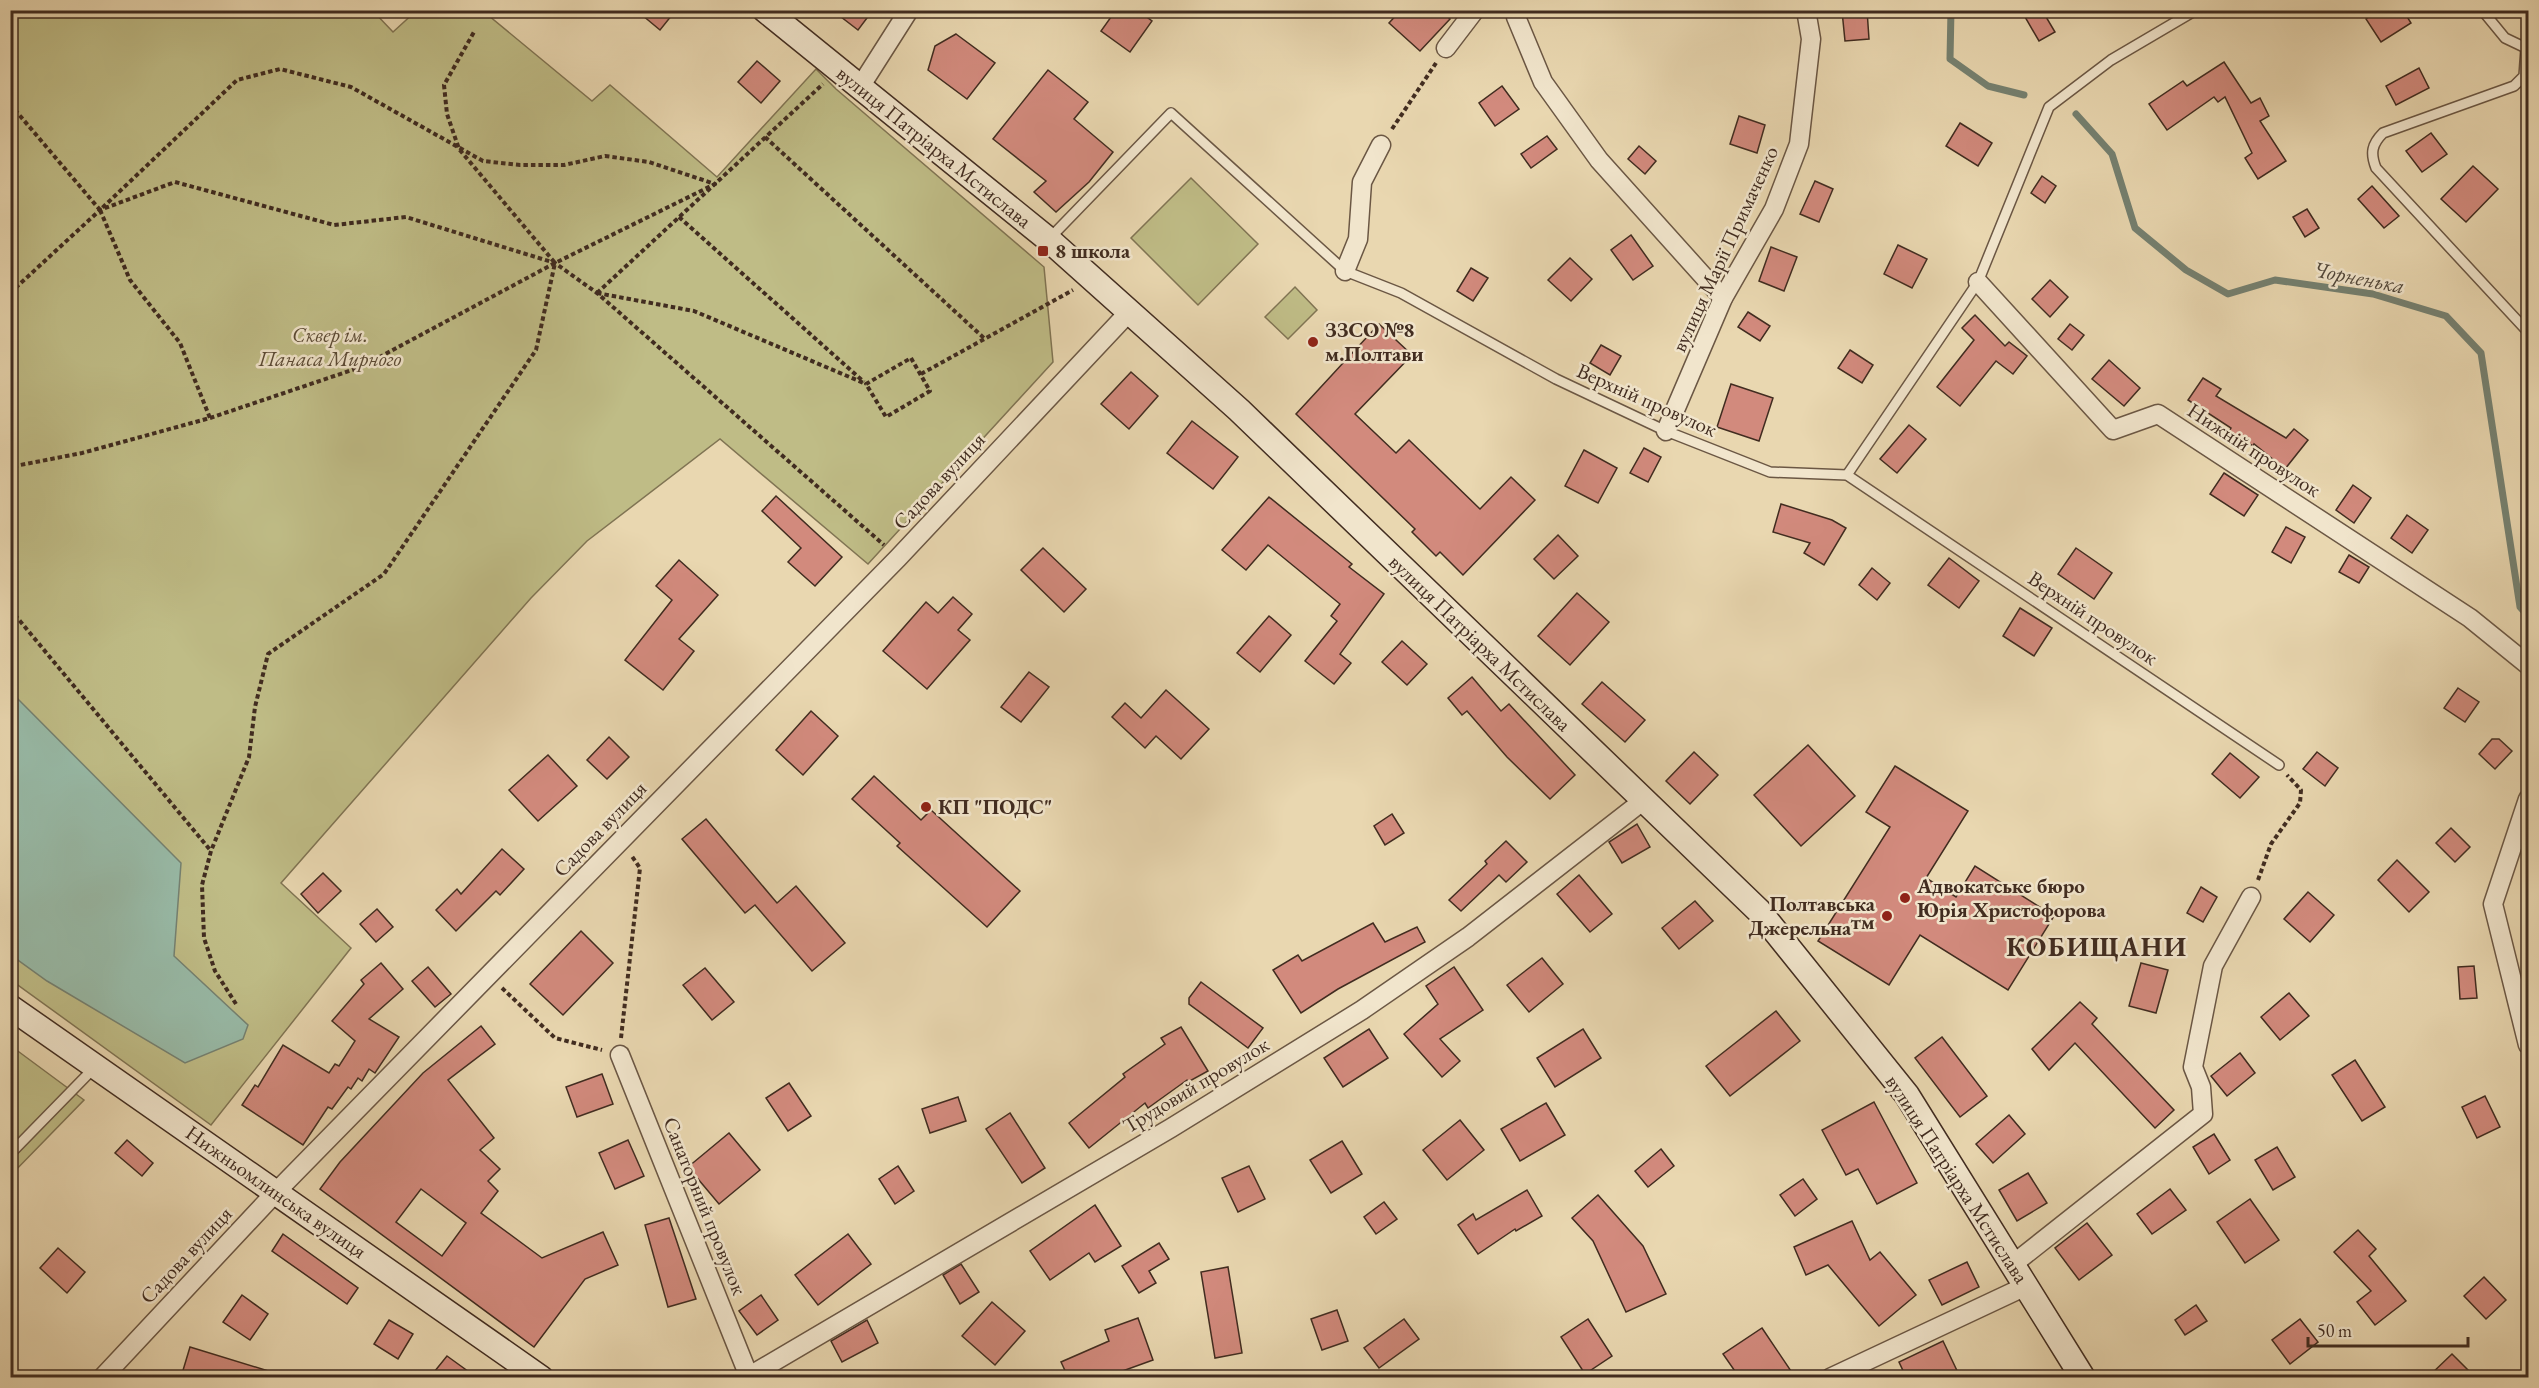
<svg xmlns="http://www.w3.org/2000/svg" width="2539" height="1388" viewBox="0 0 2539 1388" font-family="'EB Garamond',serif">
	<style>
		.green { fill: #bfbc86; stroke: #807453; stroke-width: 1.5 }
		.water { fill: #98baa7; stroke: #758171; stroke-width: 1.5 }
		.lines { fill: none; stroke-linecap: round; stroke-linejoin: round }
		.stream { stroke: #758171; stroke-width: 7 }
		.building { fill: #d28a7d; stroke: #412c20; stroke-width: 1.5; fill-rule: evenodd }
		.lane-casing { stroke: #6b5744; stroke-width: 12 }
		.street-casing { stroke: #6b5744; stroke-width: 21 }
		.secondary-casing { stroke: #412c20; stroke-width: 27 }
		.path { stroke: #412c20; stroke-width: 4; stroke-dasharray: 4.5 3; stroke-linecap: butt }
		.lane { stroke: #f1e5cc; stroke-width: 9 }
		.street { stroke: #f1e5cc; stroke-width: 18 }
		.secondary { stroke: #f1e5cc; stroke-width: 24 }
		.poi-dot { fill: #8f2418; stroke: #f1e5cc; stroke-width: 2 }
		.labels { text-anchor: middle; stroke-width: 5; stroke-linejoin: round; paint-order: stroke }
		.street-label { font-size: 21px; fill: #412c20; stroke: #f1e5cc }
		.poi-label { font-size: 21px; font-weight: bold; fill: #412c20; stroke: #f1e5cc; text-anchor: start }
		.park-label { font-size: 21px; font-style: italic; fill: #5a4934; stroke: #f1e5cc }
		.water-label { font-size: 22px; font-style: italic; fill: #52483b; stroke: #f1e5cc }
		.district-label { font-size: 27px; font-weight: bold; letter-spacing: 1.5px; fill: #412c20; stroke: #f1e5cc }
	</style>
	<rect width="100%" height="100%" fill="#e9d7b0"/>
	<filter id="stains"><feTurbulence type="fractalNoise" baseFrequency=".00333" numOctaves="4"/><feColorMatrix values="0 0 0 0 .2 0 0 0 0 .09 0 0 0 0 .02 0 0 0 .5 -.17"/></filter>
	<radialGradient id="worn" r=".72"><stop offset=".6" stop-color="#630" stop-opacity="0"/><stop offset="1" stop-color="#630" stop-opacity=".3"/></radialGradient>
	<g class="green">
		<polygon points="11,11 373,11 393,32 416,11 483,11 592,101 610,85 717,177 816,69 836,89 1044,267 1053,362 868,564 720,439 587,541 531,598 281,883 351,948 211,1125 11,980"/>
		<polygon points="1191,178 1258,244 1198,305 1131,238"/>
		<polygon points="1295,287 1317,310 1288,339 1265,317"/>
		<polygon points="11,1046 84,1100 11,1175"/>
	</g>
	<polygon class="water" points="11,692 181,863 174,956 248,1025 243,1039 185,1063 47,981 11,955"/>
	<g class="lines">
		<g class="stream">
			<polyline points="1951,10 1950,59 1988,86 2024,95"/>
			<polyline points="2076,114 2112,154 2135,228 2186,270 2228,294 2275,280 2373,294 2446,316 2481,353 2520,607 2528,616"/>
		</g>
	</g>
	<g class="building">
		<polygon points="636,10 676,10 660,30"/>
		<polygon points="832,10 873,10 858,30"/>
		<polygon points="1116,10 1137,10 1152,21 1130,52 1101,31"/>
		<polygon points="1401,10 1441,10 1450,19 1420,51 1389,23"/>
		<polygon points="1867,10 1869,39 1845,41 1842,11"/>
		<polygon points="2021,10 2042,10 2055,32 2039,41"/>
		<polygon points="2379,10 2403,10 2411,23 2381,42 2366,19"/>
		<polygon points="956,34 995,63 967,99 928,70 935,46"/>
		<polygon points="757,61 780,81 761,103 738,82"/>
		<polygon points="2224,62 2251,103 2260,98 2269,116 2260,121 2286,161 2258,179 2245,158 2252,153 2225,97 2218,102 2214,97 2167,130 2149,104 2183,81 2187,86"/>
		<polygon points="2419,68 2429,88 2396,105 2386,86"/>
		<polygon points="1048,70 1088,102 1074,119 1113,152 1089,182 1056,212 1034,192 1046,181 993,139"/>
		<polygon points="1502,86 1519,109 1495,126 1479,103"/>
		<polygon points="1739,116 1765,125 1757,153 1730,144"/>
		<polygon points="1960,123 1992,143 1978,166 1946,146"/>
		<polygon points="2431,133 2447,154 2422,172 2406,151"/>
		<polygon points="1547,136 1557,149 1531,168 1521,154"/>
		<polygon points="1639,146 1656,161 1645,174 1628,159"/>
		<polygon points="2473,166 2498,189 2466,222 2441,199"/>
		<polygon points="2042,176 2056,186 2045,203 2031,193"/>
		<polygon points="1815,181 1833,189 1819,222 1800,214"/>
		<polygon points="2372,186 2399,216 2384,228 2358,199"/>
		<polygon points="2307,209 2319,228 2305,237 2293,217"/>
		<polygon points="1631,235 1653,266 1633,280 1611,250"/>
		<polygon points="1898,245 1927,259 1912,288 1884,274"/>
		<polygon points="1771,247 1797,257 1784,291 1759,281"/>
		<polygon points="1570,258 1592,279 1571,301 1548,280"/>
		<polygon points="1471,268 1488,278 1473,301 1457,291"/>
		<polygon points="2050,280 2068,297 2050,317 2032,299"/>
		<polygon points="1748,312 1770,326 1760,341 1738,327"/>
		<polygon points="1975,315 2005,346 2009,342 2027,356 2013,374 1996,361 1960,406 1937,387 1974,340 1962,328"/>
		<polygon points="1379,324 1412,355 1355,414 1396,453 1409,440 1480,509 1511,477 1535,500 1463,575 1440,552 1436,556 1412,532 1415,529 1296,414"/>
		<polygon points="2070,324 2084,335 2072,350 2058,339"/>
		<polygon points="1601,345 1621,356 1610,375 1590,363"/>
		<polygon points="1850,350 1873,365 1862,383 1838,368"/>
		<polygon points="2109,360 2140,388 2124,406 2092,379"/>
		<polygon points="1131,372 1158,396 1129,429 1101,404"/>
		<polygon points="2203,378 2221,389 2216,396 2286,438 2294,429 2308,440 2285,469 2254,444 2253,446 2229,432 2231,428 2188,400"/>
		<polygon points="1731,384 1773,398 1759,441 1717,427"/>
		<polygon points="1192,421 1238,457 1213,489 1167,453"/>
		<polygon points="1909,425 1926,439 1897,473 1880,459"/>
		<polygon points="1644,448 1661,457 1648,482 1630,473"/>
		<polygon points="1584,450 1617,468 1598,503 1565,486"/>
		<polygon points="2224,473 2258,495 2244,516 2210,494"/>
		<polygon points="2353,485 2371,498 2354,523 2336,510"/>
		<polygon points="776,496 842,557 815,586 788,562 801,548 762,511"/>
		<polygon points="1269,497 1352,564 1349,567 1384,594 1340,654 1351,663 1334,684 1305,661 1337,621 1331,616 1340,604 1268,545 1246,570 1222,550"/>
		<polygon points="1781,504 1832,520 1846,528 1824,565 1804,553 1810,543 1773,532"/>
		<polygon points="2407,515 2428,530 2412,553 2391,538"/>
		<polygon points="2286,527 2305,537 2291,563 2272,552"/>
		<polygon points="1558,535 1578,556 1554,579 1534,559"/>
		<polygon points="1043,548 1086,589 1064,612 1021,570"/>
		<polygon points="2076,548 2112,573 2094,599 2058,574"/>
		<polygon points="2349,555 2369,567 2359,583 2339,572"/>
		<polygon points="1949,558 1979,581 1959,608 1928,585"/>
		<polygon points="679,560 718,595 679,639 694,651 663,690 625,660 672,600 656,586"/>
		<polygon points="1872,568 1890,583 1877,600 1859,585"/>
		<polygon points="1577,593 1609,622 1570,665 1538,636"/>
		<polygon points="953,597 972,614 958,630 970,640 927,689 883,651 926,602 938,613"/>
		<polygon points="2020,608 2052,628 2034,656 2003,636"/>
		<polygon points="1269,616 1291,635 1260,672 1237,653"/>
		<polygon points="1402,641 1427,664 1407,685 1382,662"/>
		<polygon points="1029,672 1049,687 1021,722 1001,707"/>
		<polygon points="1472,677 1501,711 1509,704 1575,775 1550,799 1507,757 1467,711 1462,715 1448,698"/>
		<polygon points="1602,682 1645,720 1625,742 1582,704"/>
		<polygon points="2458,688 2479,702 2465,722 2444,708"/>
		<polygon points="1166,690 1209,729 1181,759 1156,736 1145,748 1112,717 1125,703 1141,718"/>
		<polygon points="811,711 838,736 803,775 776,750"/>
		<polygon points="609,737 629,757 607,779 587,760"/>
		<polygon points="2492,739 2499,739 2512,751 2495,769 2479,754"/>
		<polygon points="1808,745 1855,796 1801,846 1754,795"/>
		<polygon points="1694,752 1718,775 1690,804 1666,781"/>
		<polygon points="2317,752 2338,768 2325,786 2303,769"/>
		<polygon points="2230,753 2259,777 2240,798 2212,774"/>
		<polygon points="548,755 577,786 538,821 509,790"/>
		<polygon points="1895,766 1968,811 1926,878 1956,897 1975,866 2054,916 2008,990 1920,935 1889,985 1818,941 1890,827 1866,812"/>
		<polygon points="874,776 921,820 931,810 1020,891 987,927 897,846 900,843 852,799"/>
		<polygon points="1392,814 1404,833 1385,845 1374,826"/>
		<polygon points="706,819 777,903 796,886 845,943 812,971 755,905 745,913 682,839"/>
		<polygon points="1637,824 1650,847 1622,863 1609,842"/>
		<polygon points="2451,828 2470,847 2455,862 2436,843"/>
		<polygon points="1506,841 1527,862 1506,882 1499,875 1461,911 1449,900 1487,864 1485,861"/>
		<polygon points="502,849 524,869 500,895 496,891 456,931 436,910 457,889 461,894"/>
		<polygon points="2397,860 2429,892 2409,912 2378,880"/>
		<polygon points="323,873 341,891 318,913 301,894"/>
		<polygon points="1579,875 1612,914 1590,932 1557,894"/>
		<polygon points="2201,887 2217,897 2203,922 2187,913"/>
		<polygon points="2308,892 2334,915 2310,942 2284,919"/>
		<polygon points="1695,901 1713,921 1679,949 1662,928"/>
		<polygon points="377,909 393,927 376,942 360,924"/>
		<polygon points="1373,923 1385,942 1417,927 1425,942 1338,989 1301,1013 1273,970 1298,955 1302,961"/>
		<polygon points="581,931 613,963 563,1015 530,984"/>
		<polygon points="1542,958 1563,984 1529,1012 1507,985"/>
		<polygon points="381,963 403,989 369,1019 399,1037 375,1073 369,1069 362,1081 358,1078 351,1089 348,1087 332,1109 328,1107 303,1145 242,1105 255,1085 258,1087 283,1045 329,1073 335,1064 339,1066 355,1041 332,1021 364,984 361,980"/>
		<polygon points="2141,963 2168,970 2156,1013 2129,1006"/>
		<polygon points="2474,966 2477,998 2460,999 2458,967"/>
		<polygon points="428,967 451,994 435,1007 412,981"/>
		<polygon points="1454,967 1483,1010 1440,1039 1460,1061 1442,1077 1404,1034 1438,1004 1426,986"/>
		<polygon points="705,968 734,1002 712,1020 683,985"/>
		<polygon points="1201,982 1263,1028 1248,1048 1189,1004 1189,998"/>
		<polygon points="2289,993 2309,1016 2280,1040 2261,1017"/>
		<polygon points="2080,1002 2097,1018 2092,1024 2174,1110 2155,1128 2075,1043 2049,1070 2032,1049"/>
		<polygon points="1776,1011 1800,1041 1730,1096 1706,1066"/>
		<path d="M 481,1026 L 495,1044 L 448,1080 L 494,1138 L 480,1150 L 500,1169 L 488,1181 L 498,1191 L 481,1213 L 542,1258 L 603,1232 L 618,1265 L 585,1279 L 534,1347 L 320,1189 L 340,1162 L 423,1073 ZM 421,1189 L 466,1223 L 442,1256 L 396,1222 Z"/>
		<polygon points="1181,1027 1208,1071 1188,1082 1187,1080 1148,1108 1145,1103 1089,1148 1069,1123 1125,1077 1123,1074 1165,1044 1161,1038"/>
		<polygon points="1369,1029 1388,1058 1343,1087 1324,1058"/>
		<polygon points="1583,1029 1601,1058 1555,1087 1537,1058"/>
		<polygon points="1942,1037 1987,1096 1960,1117 1915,1058"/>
		<polygon points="2240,1053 2255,1073 2227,1096 2211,1076"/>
		<polygon points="2355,1060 2385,1107 2362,1121 2332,1075"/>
		<polygon points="602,1074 613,1104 577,1117 566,1087"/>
		<polygon points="789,1083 811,1116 788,1131 766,1098"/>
		<polygon points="2485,1096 2500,1127 2477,1138 2462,1107"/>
		<polygon points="958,1097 966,1121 930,1133 922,1109"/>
		<polygon points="1874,1102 1917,1183 1877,1204 1858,1169 1846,1175 1822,1130"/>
		<polygon points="1546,1103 1565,1135 1520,1161 1501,1129"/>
		<polygon points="1010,1113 1045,1168 1022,1183 986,1129"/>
		<polygon points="2009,1115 2025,1134 1993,1163 1976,1144"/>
		<polygon points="1460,1120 1484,1150 1447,1180 1423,1150"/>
		<polygon points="729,1133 760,1170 719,1204 688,1167"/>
		<polygon points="2214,1134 2230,1160 2209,1174 2193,1147"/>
		<polygon points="127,1140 153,1163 142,1176 115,1153"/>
		<polygon points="628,1140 644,1176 615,1189 599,1153"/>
		<polygon points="1342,1141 1362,1174 1331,1193 1310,1160"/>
		<polygon points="2277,1147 2295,1177 2273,1190 2255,1160"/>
		<polygon points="1661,1149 1674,1166 1648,1187 1635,1171"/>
		<polygon points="898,1166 914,1191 895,1204 879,1179"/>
		<polygon points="1249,1166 1265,1199 1238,1212 1222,1178"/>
		<polygon points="2028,1173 2047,1203 2017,1221 1999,1190"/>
		<polygon points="1803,1179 1817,1199 1795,1216 1780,1195"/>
		<polygon points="2170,1189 2186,1210 2152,1234 2137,1214"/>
		<polygon points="1527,1190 1542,1216 1516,1231 1515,1229 1478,1254 1458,1225 1473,1214 1476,1220"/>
		<polygon points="1598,1195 1643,1246 1666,1294 1626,1312 1593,1241 1572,1218"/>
		<polygon points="2250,1199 2279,1240 2245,1263 2217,1222"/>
		<polygon points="1384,1202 1397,1219 1376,1234 1364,1217"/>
		<polygon points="1095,1205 1121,1246 1095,1262 1089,1253 1050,1280 1030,1251"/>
		<polygon points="669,1218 696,1299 668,1307 645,1225"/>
		<polygon points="1852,1221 1870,1260 1880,1252 1916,1295 1879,1326 1828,1265 1806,1275 1794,1247"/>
		<polygon points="2087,1223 2112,1255 2079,1280 2055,1248"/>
		<polygon points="2358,1230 2376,1249 2369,1256 2406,1301 2375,1325 2357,1302 2371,1291 2334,1252"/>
		<polygon points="283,1234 358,1288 347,1304 272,1251"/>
		<polygon points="848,1234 871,1264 818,1305 795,1275"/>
		<polygon points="1159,1243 1169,1259 1149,1271 1156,1283 1139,1293 1122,1266"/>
		<polygon points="58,1248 85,1272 67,1293 40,1268"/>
		<polygon points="1967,1262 1979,1287 1942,1305 1929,1280"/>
		<polygon points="961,1264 979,1292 960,1304 943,1275"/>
		<polygon points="1228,1267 1242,1353 1215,1358 1201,1272"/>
		<polygon points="2484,1277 2506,1300 2486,1319 2464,1296"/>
		<polygon points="242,1295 268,1314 250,1340 223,1322"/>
		<polygon points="761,1295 778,1320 757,1335 739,1311"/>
		<polygon points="992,1302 1025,1331 995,1365 962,1336"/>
		<polygon points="2196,1305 2207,1321 2185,1335 2175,1320"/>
		<polygon points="1337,1310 1348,1341 1322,1350 1311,1319"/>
		<polygon points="1138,1318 1153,1360 1106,1377 1068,1377 1061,1362 1109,1341 1105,1330"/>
		<polygon points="1404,1319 1419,1339 1379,1368 1364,1348"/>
		<polygon points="1588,1319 1612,1356 1585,1374 1561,1337"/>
		<polygon points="2300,1319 2318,1342 2290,1364 2272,1340"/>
		<polygon points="389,1320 413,1334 398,1359 374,1344"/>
		<polygon points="867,1320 878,1343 842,1362 831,1341"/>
		<polygon points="1762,1328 1795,1377 1739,1377 1723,1354"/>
		<polygon points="1943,1341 1960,1377 1906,1377 1899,1362"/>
		<polygon points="190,1347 275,1373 275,1377 181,1377"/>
		<polygon points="2452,1354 2475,1377 2428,1377"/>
		<polygon points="447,1356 476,1377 430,1377"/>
	</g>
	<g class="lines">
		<defs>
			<g id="lane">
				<polyline points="2482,10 2505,38 2526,48"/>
				<path d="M 2526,48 L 2524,76 L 2514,86 L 2383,133 C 2372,144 2370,153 2376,168 L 2528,332"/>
				<polyline points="1050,238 1171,113 1345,271 1401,293 1556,379 1666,431 1770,472 1847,475 2279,765"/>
				<polyline points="1847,475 1978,282 2049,107 2111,60 2196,10"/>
				<polyline points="10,1154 94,1068"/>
			</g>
			<g id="street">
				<polyline points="1516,10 1516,17 1543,82 1599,160 1723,298"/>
				<polyline points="1446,48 1475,10"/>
				<polyline points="860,87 909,10"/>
				<polyline points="1345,271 1358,239 1362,182 1381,145"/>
				<polyline points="1978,282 2113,430 2158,414 2470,618 2528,665"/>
				<polyline points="1666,431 1723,298 1774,209 1799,144 1811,39 1806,10"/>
				<polyline points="2528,799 2493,904 2528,1045"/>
				<polyline points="620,1055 748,1374"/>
				<polyline points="2012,1265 2203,1114 2201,1087 2193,1067 2213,966 2251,897"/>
				<polyline points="102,1378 276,1192 898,558 1130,311"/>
				<polyline points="746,1378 1171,1128 1362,1010 1468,937 1644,800"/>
				<polyline points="1830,1378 2026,1286"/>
			</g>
			<g id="secondary">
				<polyline points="765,10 1049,240 1239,410 1759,911 1907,1095 2083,1378"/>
				<polyline points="10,1007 541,1378"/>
			</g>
		</defs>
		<use href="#lane" class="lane-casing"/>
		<use href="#street" class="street-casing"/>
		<use href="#secondary" class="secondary-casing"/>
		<g class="path">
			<polyline points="10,104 100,210 237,80 280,69 351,87 483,161 520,165 564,165 605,156 649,162 715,184 555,263 361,367 210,418 82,453 10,467"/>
			<polyline points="1392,129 1436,63"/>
			<polyline points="765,137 985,339"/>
			<polyline points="100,210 130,280 180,343 210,418"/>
			<polyline points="679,217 864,382"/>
			<polyline points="10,293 100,210 175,182 334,225 406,217 555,263 597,293 884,545"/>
			<polyline points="597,293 823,84"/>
			<polyline points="597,293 694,311 866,384"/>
			<polygon points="911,358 930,391 886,417 866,384"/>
			<polyline points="921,374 1073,290"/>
			<polyline points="10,609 211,851"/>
			<polyline points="2258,880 2271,844 2300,803 2301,790 2287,775"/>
			<polyline points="502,988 555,1038 602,1050"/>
			<polyline points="236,1004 215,971 204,938 202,885 211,851 249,757 255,707 268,654 384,574 536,350 555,263 459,149 447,114 444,85 474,32"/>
			<polyline points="621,1038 640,868 631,855"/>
		</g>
		<use href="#lane" class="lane"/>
		<use href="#street" class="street"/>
		<use href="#secondary" class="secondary"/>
	</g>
	<g class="poi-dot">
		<rect x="1037" y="245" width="12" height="12" rx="3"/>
		<circle cx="1313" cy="342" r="6"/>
		<circle cx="926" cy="807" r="6"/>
		<circle cx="1905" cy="898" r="6"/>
		<circle cx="1887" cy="916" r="6"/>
	</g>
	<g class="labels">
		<g class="street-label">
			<text transform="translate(934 147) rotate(39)" y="7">вулиця Патріарха Мстислава</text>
			<text transform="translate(1725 249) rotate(-65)" y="7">вулиця Марії Примаченко</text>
			<text transform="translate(1647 400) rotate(24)" y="7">Верхній провулок</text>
			<text transform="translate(2254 450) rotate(33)" y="7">Нижній провулок</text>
			<text transform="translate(939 481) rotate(-47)" y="7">Садова вулиця</text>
			<text transform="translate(2093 618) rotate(34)" y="7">Верхній провулок</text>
			<text transform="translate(1480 643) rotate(44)" y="7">вулиця Патріарха Мстислава</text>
			<text transform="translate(600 829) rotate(-46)" y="7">Садова вулиця</text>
			<text transform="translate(1196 1085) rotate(-31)" y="7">Трудовий провулок</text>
			<text transform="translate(1957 1179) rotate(57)" y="7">вулиця Патріарха Мстислава</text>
			<text transform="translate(276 1192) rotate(35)" y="7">Нижньомлинська вулиця</text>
			<text transform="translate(705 1206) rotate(68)" y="7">Санаторний провулок</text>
			<text transform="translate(186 1255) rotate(-47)" y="7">Садова вулиця</text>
		</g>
		<g class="poi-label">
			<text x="1055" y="258">8 школа</text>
			<text x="1325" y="337">ЗЗСО №8<tspan x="1325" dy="24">м.Полтави</tspan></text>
			<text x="938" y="814">КП "ПОДС"</text>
			<text x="1917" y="893">Адвокатське бюро<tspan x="1917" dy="24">Юрія Христофорова</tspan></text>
			<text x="1875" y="911" text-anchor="end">Полтавська<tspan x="1875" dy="24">Джерельна™</tspan></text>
		</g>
		<g class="park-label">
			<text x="330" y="342">Сквер ім.<tspan x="330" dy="24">Панаса Мирного</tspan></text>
		</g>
		<g class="water-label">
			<text transform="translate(2359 277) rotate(11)" y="8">Чорненька</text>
		</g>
		<g class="district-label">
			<text x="2097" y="956">КОБИЩАНИ</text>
		</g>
	</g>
	<rect width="2539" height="1388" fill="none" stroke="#e9d7b0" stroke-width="36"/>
	<rect x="12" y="12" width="2515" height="1364" fill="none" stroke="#412c20" stroke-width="3"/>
	<rect x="18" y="18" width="2503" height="1352" fill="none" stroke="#412c20" stroke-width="1.5"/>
	<path d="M2308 1337v9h160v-9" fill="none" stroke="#412c20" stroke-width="3"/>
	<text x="2317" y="1337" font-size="18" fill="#412c20" stroke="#f1e5cc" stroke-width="4.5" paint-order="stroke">50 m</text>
	<rect width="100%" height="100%" filter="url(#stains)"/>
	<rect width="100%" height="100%" fill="url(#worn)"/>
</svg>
